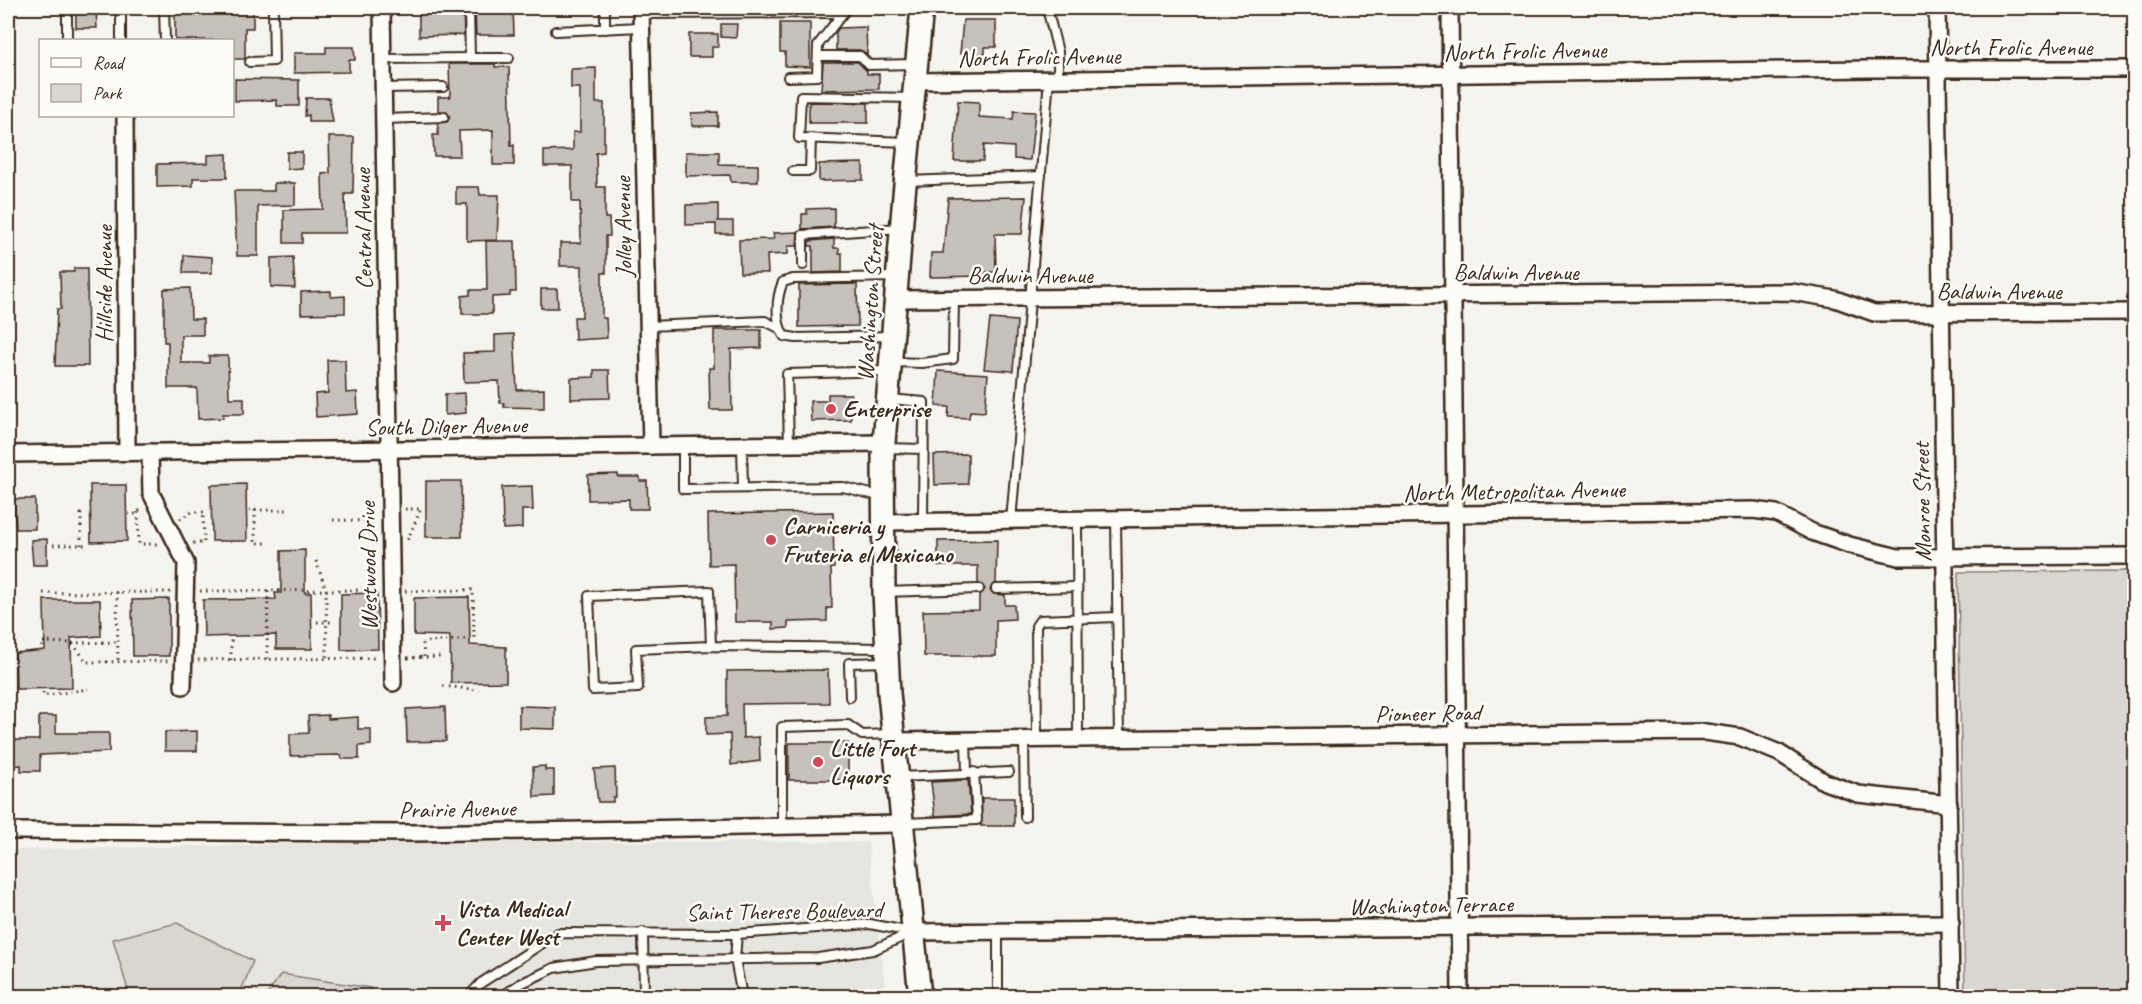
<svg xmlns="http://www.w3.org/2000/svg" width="2142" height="1004" viewBox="0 0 2142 1004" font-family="Caveat,sans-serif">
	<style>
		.built { fill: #e7e5df }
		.green { fill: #dad6d0; stroke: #8a8077; stroke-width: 1.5 }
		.building { fill: #c7c1bb; stroke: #3b2a1e; stroke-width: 1.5 }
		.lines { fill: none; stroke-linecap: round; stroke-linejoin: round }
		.service-casing { stroke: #3b2a1e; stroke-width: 12 }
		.minor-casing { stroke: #3b2a1e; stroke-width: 20 }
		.secondary-casing { stroke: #3b2a1e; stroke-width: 26 }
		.path { stroke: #3b2a1e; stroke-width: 3; stroke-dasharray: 1.5 4.5; stroke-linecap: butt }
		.service { stroke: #fdfcf7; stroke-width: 8 }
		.minor { stroke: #fdfcf7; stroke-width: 15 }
		.secondary { stroke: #fdfcf7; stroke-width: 21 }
		.poi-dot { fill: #d1495b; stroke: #fdfcf7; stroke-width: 2 }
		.labels { text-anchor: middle; stroke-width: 5; stroke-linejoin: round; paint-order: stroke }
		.street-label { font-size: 24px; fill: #3b2a1e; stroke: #fdfcf7 }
		.poi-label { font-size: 24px; font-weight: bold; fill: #3b2a1e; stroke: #fdfcf7; text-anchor: start }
	</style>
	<rect width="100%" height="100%" fill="#f5f4ee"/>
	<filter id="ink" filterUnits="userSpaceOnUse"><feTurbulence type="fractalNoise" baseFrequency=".0167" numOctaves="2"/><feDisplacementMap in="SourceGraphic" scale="12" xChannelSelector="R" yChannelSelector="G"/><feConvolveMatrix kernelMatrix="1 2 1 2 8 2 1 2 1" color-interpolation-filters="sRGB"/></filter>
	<g filter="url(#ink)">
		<polygon class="built" points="397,842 868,842 886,996 11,996 8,850"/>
		<g class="green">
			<polygon points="2134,571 2134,996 1965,996 1958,572"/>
			<polygon points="177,923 253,961 239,996 127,996 129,994 113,939"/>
			<polygon points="281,974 370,988 371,996 266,996"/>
		</g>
		<g class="building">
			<polygon points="76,8 96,8 97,28 76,28"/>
			<polygon points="175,8 253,8 253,28 245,28 245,59 232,59 232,40 175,40"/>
			<polygon points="419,8 463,8 464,35 419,36"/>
			<polygon points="475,8 513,8 514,35 476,35"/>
			<polygon points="963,20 996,20 996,47 985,47 985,54 960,54"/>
			<polygon points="780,23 810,23 810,67 785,66 785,52 780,52"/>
			<polygon points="721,24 737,24 736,38 721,37"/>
			<polygon points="866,27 867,54 860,50 836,50 836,32 839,28"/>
			<polygon points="689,34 718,34 718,47 712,47 712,57 689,57"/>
			<polygon points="326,47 354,47 355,60 349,60 349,72 294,73 294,53 326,53"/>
			<polygon points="823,62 858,62 867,71 867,74 879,74 879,89 821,90"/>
			<polygon points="449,64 495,64 495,67 509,67 511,146 514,145 514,165 493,165 493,130 459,131 460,156 434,156 433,135 438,135 438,123 447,122 450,117 446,111 438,111 438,97 450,97"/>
			<polygon points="596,68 596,103 604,103 604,152 596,153 597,187 605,187 605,218 609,218 610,236 606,236 606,273 602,273 602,318 606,318 607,338 575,340 574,317 582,317 582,266 560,266 560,243 581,243 580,202 572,202 572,166 544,166 544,151 573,150 573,132 580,132 580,88 571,88 571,69"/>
			<polygon points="235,79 299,80 299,106 277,106 277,100 235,101"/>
			<polygon points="306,98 329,98 333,122 309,122 309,115 305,116"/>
			<polygon points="958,101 979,102 979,117 1013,119 1014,111 1035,112 1030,160 1014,159 1014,147 984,145 983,161 954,161"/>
			<polygon points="809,102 868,103 868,123 809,123"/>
			<polygon points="718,112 718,126 692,126 691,113"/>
			<polygon points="329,137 354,137 353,194 345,194 346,233 302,233 302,243 284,243 284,210 323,209 322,174 330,173"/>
			<polygon points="287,152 302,152 302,168 287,169"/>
			<polygon points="686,152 719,152 719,164 758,165 758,182 731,182 730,175 686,176"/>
			<polygon points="227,154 227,178 193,178 193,186 157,187 157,164 208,163 208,155"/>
			<polygon points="863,163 863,180 819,181 819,164"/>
			<polygon points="274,183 295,183 295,205 258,206 258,256 237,256 234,191 274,191"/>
			<polygon points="456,187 479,187 480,195 499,195 497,240 467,241 467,204 456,204"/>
			<polygon points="1026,197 1022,234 995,234 996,272 985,272 985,276 930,277 931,253 943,253 948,198"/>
			<polygon points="718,204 718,221 733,221 733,234 716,234 716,224 686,225 686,205"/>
			<polygon points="834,208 834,227 802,229 802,214 807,214 807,209"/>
			<polygon points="798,232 797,246 788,246 788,254 767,255 768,273 740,273 739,240 774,239 773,233"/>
			<polygon points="834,239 834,248 839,248 839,253 842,253 842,272 813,273 813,246 809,246 809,241"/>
			<polygon points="486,241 515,241 516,292 510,292 510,296 492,297 492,314 462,314 462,296 470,295 470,290 487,290"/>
			<polygon points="184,255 212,257 212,273 183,273"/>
			<polygon points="293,257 295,288 271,287 271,258"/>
			<polygon points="74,268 87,268 88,366 55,366 57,309 61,309 60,272 74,272"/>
			<polygon points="857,284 858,326 799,327 799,285"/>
			<polygon points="190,288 191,319 203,319 203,335 181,335 181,363 209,363 209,356 228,356 229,398 244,398 244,414 223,414 223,418 198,419 197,388 168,388 168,342 164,342 164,289"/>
			<polygon points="541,289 557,289 558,308 541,308"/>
			<polygon points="331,291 331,297 345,296 345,313 301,314 301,292"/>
			<polygon points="990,319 1017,321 1013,371 984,369"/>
			<polygon points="714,330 761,330 761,348 731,349 732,410 710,410 709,368 714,368"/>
			<polygon points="514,334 517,390 544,389 544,408 504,407 504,403 500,403 499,381 464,382 463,353 495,352 495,335"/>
			<polygon points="327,360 345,360 346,393 357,392 358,414 316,417 315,394 328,393"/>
			<polygon points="594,370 609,370 610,398 571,399 571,378 594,377"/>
			<polygon points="938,371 988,374 985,412 970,411 969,418 948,417 949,407 936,406"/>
			<polygon points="465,393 466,413 445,415 445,394"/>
			<polygon points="828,394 851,394 851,420 811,421 810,401 828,401"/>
			<polygon points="968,454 968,484 935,485 934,455"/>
			<polygon points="618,474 618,477 640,477 640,481 647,481 648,509 629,509 629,499 588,500 588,475"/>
			<polygon points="426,481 461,481 462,537 426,537"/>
			<polygon points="246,484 247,541 212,541 211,485"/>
			<polygon points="90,485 126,485 127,541 91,542"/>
			<polygon points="532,486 533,510 522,510 522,528 503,529 502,487"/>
			<polygon points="14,499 35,499 35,529 16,529"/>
			<polygon points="833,512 834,568 831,568 832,608 827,608 827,621 788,622 788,628 773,629 773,622 735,622 734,564 709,565 708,514"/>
			<polygon points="47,539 47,565 33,565 31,540"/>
			<polygon points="997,540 996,583 990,590 994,594 1005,595 1005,605 1014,605 1015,619 996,620 996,656 924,656 923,611 979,610 979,595 985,589 978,583 978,566 938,566 938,541"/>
			<polygon points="305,550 305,593 311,593 312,649 276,649 276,635 204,637 203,600 276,599 275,593 281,593 281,551"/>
			<polygon points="377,593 378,649 341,650 341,594"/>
			<polygon points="469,597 470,645 506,647 506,682 451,683 450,636 414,635 414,598"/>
			<polygon points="169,599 169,656 133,656 132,600"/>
			<polygon points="44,600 100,600 101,636 71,638 72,688 16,689 15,653 45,650"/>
			<polygon points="828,670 829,703 742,704 743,738 759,737 760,761 731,765 730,734 706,735 706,717 727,716 727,671"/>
			<polygon points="519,706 555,707 555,729 519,728"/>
			<polygon points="445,707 446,741 407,742 406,709"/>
			<polygon points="328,715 328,719 358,717 358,729 371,729 371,745 359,746 359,759 342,759 341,755 290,756 290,734 309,733 308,716"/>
			<polygon points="39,716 56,716 56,733 109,733 109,752 40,755 40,771 21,771 21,765 12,766 11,740 39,740"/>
			<polygon points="197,731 197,751 165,751 165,732"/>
			<rect x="789" y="743" width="59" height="37"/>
			<polygon points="545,766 545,770 554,770 554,796 534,797 533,767"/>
			<polygon points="615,768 616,797 613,797 613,802 598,802 594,769"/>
			<polygon points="968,780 971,814 935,816 931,782"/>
			<polygon points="982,798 1014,798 1014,826 981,826"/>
		</g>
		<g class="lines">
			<defs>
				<g id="service">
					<polyline points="67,8 67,40"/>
					<polyline points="121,8 121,40"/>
					<polyline points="164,8 165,40"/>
					<polyline points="469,8 470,58 509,58"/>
					<polyline points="1047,8 1058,52 1058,79"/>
					<polyline points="641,14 843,13 848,8"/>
					<polyline points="925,16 939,8"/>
					<polyline points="605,29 605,8"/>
					<polyline points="556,31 641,27"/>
					<polyline points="818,56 860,56 869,65 915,64"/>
					<polyline points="383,59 470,58"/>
					<polyline points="250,62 274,61 273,8"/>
					<polyline points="788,77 817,76 818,45 843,13"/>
					<polyline points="383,88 443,87"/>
					<polyline points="384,119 444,117"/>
					<polyline points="907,142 799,138 801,96 913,98"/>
					<polyline points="793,171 810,171 811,138"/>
					<polyline points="907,181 1041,176"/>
					<polyline points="803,265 803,235 900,228"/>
					<polyline points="648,326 765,321 779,328"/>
					<path d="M 893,336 L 796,338 L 784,336 C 775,321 776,298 783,282 L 793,279 L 896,277"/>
					<polyline points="893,362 922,363 953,359 954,298"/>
					<polyline points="889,399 924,402 923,522"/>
					<polyline points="789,444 787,374 889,371"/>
					<polyline points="742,445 743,488"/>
					<polyline points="683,446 683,489 843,487 883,497"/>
					<polyline points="885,448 923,449"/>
					<polyline points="1116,519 1119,738"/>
					<polyline points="1077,520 1078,738"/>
					<polyline points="1011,521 1049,79"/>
					<polyline points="996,589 1076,587"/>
					<polyline points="884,592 979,589"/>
					<polyline points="711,646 709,591 589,596 593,690 638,688 636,649 711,646 886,648"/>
					<polyline points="850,697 849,663 887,662"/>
					<polyline points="1024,739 1025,817"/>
					<polyline points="1037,739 1036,626 1040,620 1117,617"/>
					<polyline points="966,740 967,772"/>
					<polyline points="900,777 1009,772"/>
					<polyline points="905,823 977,820 974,772"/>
					<polyline points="782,826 782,727 848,725 862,735 890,734"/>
					<polyline points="643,932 644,996"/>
					<polyline points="998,932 998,996"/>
					<polyline points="737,934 735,959 742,996"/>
					<polyline points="474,991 486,996"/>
					<polyline points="469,996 481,983 558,933 737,934 870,924 911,932"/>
					<polyline points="502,996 520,984 554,968 596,961 818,958 873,950 911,933"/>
				</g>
				<g id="minor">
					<polyline points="382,8 393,683"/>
					<polyline points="641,8 651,446"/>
					<polyline points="1450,8 1460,996"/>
					<polyline points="1937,8 1951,996"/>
					<polyline points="915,81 1871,69 2134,69"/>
					<polyline points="125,116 127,452"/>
					<polyline points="895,299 1792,292 1835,299 1874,313 2134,312"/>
					<polyline points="150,452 151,493 186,563 183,686"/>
					<polyline points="8,454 884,443"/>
					<polyline points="885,522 1753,510 1776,513 1812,532 1849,545 1898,557 2134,556"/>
					<polyline points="892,741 1705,732 1740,737 1779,753 1825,782 1858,794 1949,804"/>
					<polyline points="14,831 414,833 901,824"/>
					<polyline points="913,932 1951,923"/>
				</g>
				<polyline id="secondary" points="920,996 889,693 884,592 883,455 904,195 922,8"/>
			</defs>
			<use href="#service" class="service-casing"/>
			<use href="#minor" class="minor-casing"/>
			<use href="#secondary" class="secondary-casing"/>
			<g class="path">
				<polyline points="405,509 421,509 407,541"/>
				<polyline points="249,510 290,510"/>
				<polyline points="255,510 255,543 269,543"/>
				<polyline points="138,512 139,544 159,544"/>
				<polyline points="128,514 136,514 143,507"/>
				<polyline points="180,519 192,512 206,512"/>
				<polyline points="333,520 371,521"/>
				<polyline points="193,543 204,543 203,512"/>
				<polyline points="53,545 86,545"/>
				<polyline points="81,545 81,514 86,514"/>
				<polyline points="316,561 326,590 327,658"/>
				<polyline points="200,591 376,590"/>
				<polyline points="405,591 473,590 474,639 427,642 423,644 424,657"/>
				<polyline points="117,592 118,662"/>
				<polyline points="43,593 172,592"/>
				<polyline points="317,622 335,622"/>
				<polyline points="72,643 118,642"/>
				<polyline points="42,647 42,642 72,643 87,662 170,661"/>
				<polyline points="407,658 423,657"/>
				<polyline points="408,658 440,657"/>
				<polyline points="267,659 268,591"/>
				<polyline points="198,660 377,658"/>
				<polyline points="231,660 231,639"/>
				<polyline points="443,686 479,690"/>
				<polyline points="43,692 43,695 48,695 88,689"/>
			</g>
			<use href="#service" class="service"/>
			<use href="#minor" class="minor"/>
			<use href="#secondary" class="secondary"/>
		</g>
	</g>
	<g class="poi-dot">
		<circle cx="831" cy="409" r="6"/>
		<circle cx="771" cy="540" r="6"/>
		<circle cx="818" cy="762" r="6"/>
		<path d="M440 914h6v6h6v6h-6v6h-6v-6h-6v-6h6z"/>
	</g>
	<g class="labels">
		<g class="street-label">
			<text x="2011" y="55">North Frolic Avenue</text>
			<text transform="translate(1525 51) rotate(-1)" y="8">North Frolic Avenue</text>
			<text transform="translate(1039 57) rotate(-1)" y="8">North Frolic Avenue</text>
			<text transform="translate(623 227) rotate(-91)" y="8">Jolley Avenue</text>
			<text transform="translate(363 229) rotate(-91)" y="8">Central Avenue</text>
			<text x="1516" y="280">Baldwin Avenue</text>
			<text x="1030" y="283">Baldwin Avenue</text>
			<text transform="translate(104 284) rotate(-90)" y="8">Hillside Avenue</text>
			<text x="1999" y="299">Baldwin Avenue</text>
			<text transform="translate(870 303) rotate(-86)" y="8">Washington Street</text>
			<text transform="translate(446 426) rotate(-1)" y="8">South Dilger Avenue</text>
			<text transform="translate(1514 491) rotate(-1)" y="8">North Metropolitan Avenue</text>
			<text transform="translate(1922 502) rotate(-91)" y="8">Monroe Street</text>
			<text transform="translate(368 566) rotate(-91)" y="8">Westwood Drive</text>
			<text transform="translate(1428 713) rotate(-1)" y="8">Pioneer Road</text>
			<text transform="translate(457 809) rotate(-1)" y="8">Prairie Avenue</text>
			<text transform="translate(1431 905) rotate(-1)" y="8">Washington Terrace</text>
			<text transform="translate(784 911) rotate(-1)" y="8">Saint Therese Boulevard</text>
		</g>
		<g class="poi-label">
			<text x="843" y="417">Enterprise</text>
			<text x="783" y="534">Carniceria y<tspan x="783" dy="28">Fruteria el Mexicano</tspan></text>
			<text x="830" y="756">Little Fort<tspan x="830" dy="28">Liquors</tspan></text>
			<text x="456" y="917">Vista Medical<tspan x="456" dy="28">Center West</tspan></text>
		</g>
	</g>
	<rect width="2142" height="1004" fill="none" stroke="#fdfcf7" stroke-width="30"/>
	<rect x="15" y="15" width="2112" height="974" fill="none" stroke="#3b2a1e" stroke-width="2" filter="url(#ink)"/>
	<rect x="39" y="39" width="195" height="78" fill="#fdfcf7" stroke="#afa8a0" stroke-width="1.5"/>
	<rect x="51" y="58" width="30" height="9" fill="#fdfcf7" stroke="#afa8a0" stroke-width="1.5"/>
	<text x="93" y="69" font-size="18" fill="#3b2a1e">Road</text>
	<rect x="51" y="84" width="30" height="18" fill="#dad6d0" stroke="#afa8a0" stroke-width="1.5"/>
	<text x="93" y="99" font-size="18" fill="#3b2a1e">Park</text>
</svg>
